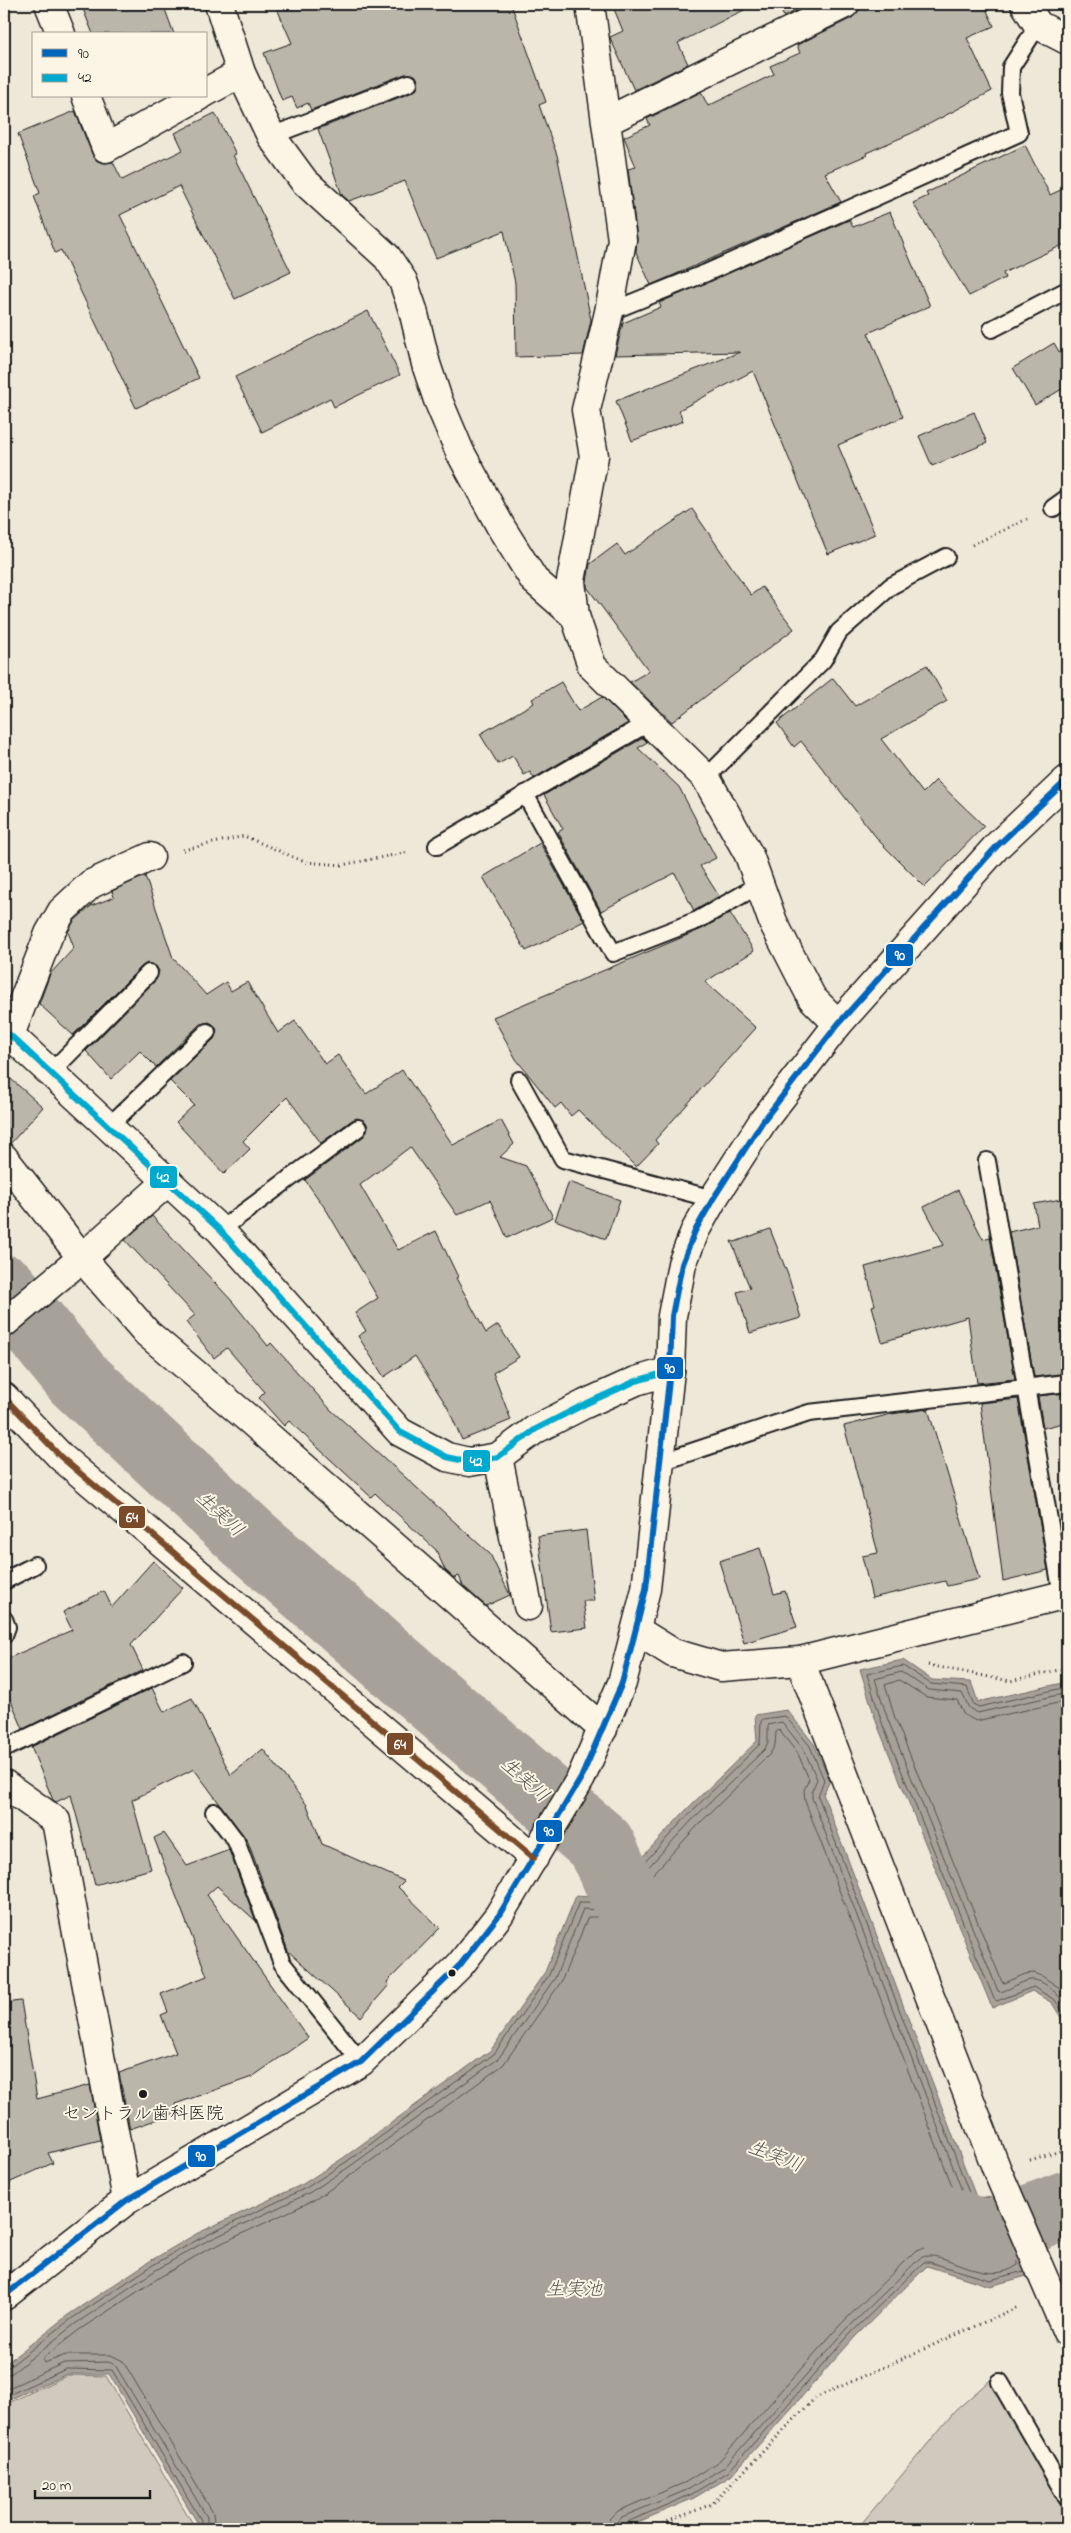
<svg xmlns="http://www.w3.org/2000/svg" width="1071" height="2533" viewBox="0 0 1071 2533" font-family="'Indie Flower','Klee One',sans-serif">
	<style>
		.green { fill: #cfcabd; stroke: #76736c }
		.water { fill: #a7a299; stroke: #6f6c67 }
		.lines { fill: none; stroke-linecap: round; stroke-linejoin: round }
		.shore { stroke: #54524e; stroke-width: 1 }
		.river { stroke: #a7a299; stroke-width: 69 }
		.building { fill: #bab6aa; stroke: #1c1c1c }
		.lane-casing { stroke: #1c1c1c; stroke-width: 20 }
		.street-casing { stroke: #1c1c1c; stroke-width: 31 }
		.secondary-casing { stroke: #1c1c1c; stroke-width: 31 }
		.path { stroke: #1c1c1c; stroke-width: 3; stroke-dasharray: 1 4; stroke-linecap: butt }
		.lane { stroke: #fcf5e5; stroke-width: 16 }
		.street { stroke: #fcf5e5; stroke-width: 28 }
		.secondary { stroke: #fcf5e5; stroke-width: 28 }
		.bus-1-casing { stroke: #fcf5e5; stroke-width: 10 }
		.bus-2-casing { stroke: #fcf5e5; stroke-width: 10 }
		.bus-3-casing { stroke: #fcf5e5; stroke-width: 10 }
		.bus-1 { stroke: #0065bd; stroke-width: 6 }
		.bus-2 { stroke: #00a9ce; stroke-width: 6 }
		.bus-3 { stroke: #7a4b2a; stroke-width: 6 }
		.bus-dot { fill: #1c1c1c; stroke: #fcf5e5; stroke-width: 2 }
		.labels { text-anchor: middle; stroke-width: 4; stroke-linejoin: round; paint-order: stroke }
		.poi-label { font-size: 18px; fill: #1c1c1c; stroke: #fcf5e5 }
		.water-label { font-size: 19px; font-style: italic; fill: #5b5854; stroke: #fcf5e5 }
		.line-badge { stroke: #fcf5e5; stroke-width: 2 }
		.badge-label { font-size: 14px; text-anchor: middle; font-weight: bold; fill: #fff }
	</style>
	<rect width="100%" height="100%" fill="#eee8d9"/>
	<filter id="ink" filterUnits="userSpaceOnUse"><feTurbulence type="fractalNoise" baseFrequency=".02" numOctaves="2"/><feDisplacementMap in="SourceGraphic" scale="10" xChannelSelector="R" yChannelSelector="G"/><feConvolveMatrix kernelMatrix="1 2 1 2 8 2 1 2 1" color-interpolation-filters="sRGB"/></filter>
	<g filter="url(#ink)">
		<g class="green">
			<polygon points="997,2374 1067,2498 1067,2529 857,2529 955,2411"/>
			<polygon points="68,2375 106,2376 193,2524 192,2529 4,2529 4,2405"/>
		</g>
		<g class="water">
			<polygon points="903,1660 932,1680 971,1682 978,1702 1067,1682 1067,2027 1052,2003 1032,1991 992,2008 877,1724 860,1669"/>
			<polygon points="787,1710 814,1744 830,1781 823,1794 976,2197 1003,2198 1034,2274 990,2286 927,2266 855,2337 731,2476 694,2498 622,2529 195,2529 197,2522 109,2374 67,2374 4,2402 4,2365 68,2315 150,2261 196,2234 303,2184 343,2158 491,2050 545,1972 576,1896 604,1898 686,1810 757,1741 755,1715"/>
		</g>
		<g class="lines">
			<g class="shore">
				<polyline points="1067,1687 979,1707 973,1704 967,1687 931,1684 903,1666 867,1674 882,1723 994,1999 997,2001 1033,1987 1055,2000 1067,2018"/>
				<path d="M 1067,1693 L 977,1713 L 969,1708 L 962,1693 L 929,1690 L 901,1672 L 875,1679 L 888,1720 L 998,1991 L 1001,1992 C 1010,1989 1020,1982 1030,1980 C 1044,1978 1061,1997 1067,2007"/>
				<polyline points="1067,1701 976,1721 964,1715 957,1700 926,1697 899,1680 885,1685 895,1718 1002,1982 1005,1983 1025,1974 1034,1973 1042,1976 1067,1993"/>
				<polyline points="4,2368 9,2367 71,2319 153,2265 199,2239 306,2188 346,2162 494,2054 549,1975 579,1902 608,1902 690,1813 760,1744 761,1721 763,1719 785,1716 810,1746 824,1780 818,1796 971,2198 976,2202 995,2203"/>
				<path d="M 4,2375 L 12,2373 L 75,2324 L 156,2270 L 201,2244 L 309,2193 L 349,2167 L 498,2059 L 555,1978 L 583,1909 L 604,1910 L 612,1906 L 694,1818 L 765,1749 L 768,1742 L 768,1725 L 782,1722 L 804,1750 L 817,1779 L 812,1791 L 812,1798 L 966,2201 L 974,2208 L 996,2210 L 1018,2265 C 984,2290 943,2246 920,2258 L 847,2329 L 724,2467 L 689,2489 L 622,2517 L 617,2523 L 616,2529"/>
				<polyline points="4,2390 64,2363 109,2362 115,2365 207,2517 207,2529"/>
				<polyline points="4,2397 66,2369 112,2370 201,2520 200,2529"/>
				<path d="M 215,2529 L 213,2513 L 123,2361 L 111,2355 L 66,2355 L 44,2363 L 42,2359 L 79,2330 L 160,2277 L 205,2251 L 314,2200 L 354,2173 L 503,2065 L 561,1982 L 588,1917 L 607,1917 L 618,1912 L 700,1823 L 770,1754 L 775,1745 L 776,1732 L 779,1730 L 798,1754 L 809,1779 L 804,1790 L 805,1801 L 959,2204 L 970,2215 L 991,2217 L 1008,2260 C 981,2280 942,2236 915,2251 L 841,2324 L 719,2461 L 686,2482 L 618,2511 L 610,2519 L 608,2529"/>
				<polyline points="622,2529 625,2523 692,2494 728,2472 851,2333 924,2262 929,2262 990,2280 1024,2271"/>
			</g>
			<g class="river">
				<polyline points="4,1289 78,1379 248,1538 601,1845 659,1969"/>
				<polyline points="945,2220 986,2236 1067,2205"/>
			</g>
		</g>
		<g class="building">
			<polygon points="81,4 163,4 174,34 93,34"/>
			<polygon points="275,4 511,4 546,102 539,105 557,155 591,320 583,355 516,357 515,283 504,231 436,258 405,181 349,201 342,195 318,129 413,92 417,89 418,80 415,75 405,74 311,110 308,103 297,108 292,97 282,101 264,53 292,43"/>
			<polygon points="612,4 756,4 678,43 688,64 634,90 611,40 610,37 623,31"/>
			<polygon points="778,4 810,4 784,17"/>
			<polygon points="860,4 984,4 994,26 967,38 992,91 912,133 866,153 867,155 825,173 841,202 651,285 636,252 637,238 628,169 636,167 624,137 650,125 647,119 701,92 708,106 774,74 770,66 800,53 797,45 852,18 858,12"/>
			<polygon points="75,111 92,154 97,161 105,163 113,162 122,180 183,150 175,133 215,113 236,154 233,155 291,272 235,299 179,186 120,215 199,378 136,408 61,250 55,253 34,196 40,193 18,134"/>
			<polygon points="1025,145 1050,195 1067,187 1067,243 1003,273 1005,278 969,296 913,203 928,196 926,193"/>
			<polygon points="890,212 930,306 868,333 903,417 838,445 875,534 828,554 753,371 679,410 683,421 632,441 616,401 740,352 615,355 623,323 661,307 659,303 849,220 853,227"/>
			<polygon points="368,311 400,375 334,407 330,398 262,432 235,377"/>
			<polygon points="1054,343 1067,365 1067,386 1035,405 1013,368"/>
			<polygon points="974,412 987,443 932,466 919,436"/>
			<polygon points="692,509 751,595 762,587 794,629 672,722 630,682 649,671 587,587 587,582 590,564 617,544 625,555"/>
			<polygon points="927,665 947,701 881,739 923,793 936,780 984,826 925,887 880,842 801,741 794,747 777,723 833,678 855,706"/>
			<polygon points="561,682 578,711 602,697 628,723 534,778 530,772 524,775 513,756 498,764 480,734 534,703 532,699"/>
			<polygon points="643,738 647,742 638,748 679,787 716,858 700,866 719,896 694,911 675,873 601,911 558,832 563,829 544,795"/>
			<polygon points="540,843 584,921 526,951 483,877"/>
			<polygon points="145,876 173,958 206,995 226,982 231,991 247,982 278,1033 295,1021 325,1064 338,1055 366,1094 402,1070 453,1145 501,1120 514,1144 500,1157 526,1166 553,1217 507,1238 490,1200 457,1215 410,1147 360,1185 398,1250 436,1231 458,1277 456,1278 486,1333 498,1325 519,1357 493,1373 511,1420 462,1440 448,1408 415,1356 384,1377 358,1336 366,1331 355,1313 378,1298 327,1211 305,1180 364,1136 368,1127 366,1122 357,1118 352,1120 321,1143 287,1097 243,1141 250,1149 224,1174 176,1122 194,1105 170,1081 214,1039 217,1030 214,1025 209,1022 200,1024 156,1067 140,1051 111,1079 86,1051 156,980 159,971 156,966 147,963 142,966 73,1035 39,1004 50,974 74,948 68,932 74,921 91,906 114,897 112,891"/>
			<polygon points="730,913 754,951 705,982 756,1028 655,1140 658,1144 636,1167 578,1110 571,1116 561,1103 555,1108 516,1059 493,1017 702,929"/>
			<polygon points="4,1073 43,1107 10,1144 4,1143"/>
			<polygon points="569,1182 620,1200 606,1239 555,1220"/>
			<polygon points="958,1190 983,1239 990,1237 1015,1379 977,1383 968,1317 882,1342 872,1306 875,1305 865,1267 944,1245 924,1207"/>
			<polygon points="1067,1198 1067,1373 1034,1377 1009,1232 1038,1225 1034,1204"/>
			<polygon points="152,1216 232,1301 268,1346 271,1343 331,1410 490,1554 510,1595 486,1606 463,1586 459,1576 454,1578 445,1570 436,1550 375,1493 371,1497 289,1421 284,1426 259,1398 265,1392 227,1348 214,1358 186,1322 195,1315 125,1240"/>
			<polygon points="770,1229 788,1275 801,1318 750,1333 737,1292 750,1288 731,1241 735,1242"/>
			<polygon points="1067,1393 1067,1422 1043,1428 1038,1396"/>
			<polygon points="1018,1399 1048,1570 1003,1581 980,1403"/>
			<polygon points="928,1409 979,1579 947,1586 945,1581 872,1598 862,1556 878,1553 844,1426 891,1414"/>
			<polygon points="1067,1527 1067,1567 1061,1528"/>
			<polygon points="586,1530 594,1601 583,1601 587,1628 551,1632 538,1536"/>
			<polygon points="760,1548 774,1594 785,1591 797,1627 744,1643 719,1561"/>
			<polygon points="153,1561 183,1588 131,1645 143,1670 23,1729 4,1684 4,1660 72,1630 63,1612 104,1591 112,1607"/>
			<polygon points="152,1688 164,1712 192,1698 231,1775 263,1749 307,1805 322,1844 404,1881 398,1887 440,1928 387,1982 389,1985 361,2017 288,1951 248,1842 194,1769 132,1800 151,1869 95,1885 71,1795 56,1802 53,1800 31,1747"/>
			<polygon points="164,1833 187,1866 229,1850 256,1921 217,1886 207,1895 308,2038 252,2077 175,2104 178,2112 130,2129 119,2073 176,2053 161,2015 168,2012 161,1994 207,1976 154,1838"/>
			<polygon points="21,2001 37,2099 90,2085 100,2140 48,2153 53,2163 4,2185 4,2003"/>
		</g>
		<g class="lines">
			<defs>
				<g id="lane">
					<polyline points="271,136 409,83"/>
					<polyline points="609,312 706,273 1019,133 1010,93 1011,67 1038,25"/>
					<polyline points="992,329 1067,290"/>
					<polyline points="1053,508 1067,498"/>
					<polyline points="706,778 823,660 839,632 891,586 946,557"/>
					<polyline points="525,794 613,953 698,920 759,885"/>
					<polyline points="437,846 648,723"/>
					<polyline points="51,1072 149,973"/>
					<polyline points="519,1080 563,1159 713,1199"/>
					<polyline points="109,1126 207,1032"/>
					<polyline points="987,1161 1062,1595"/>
					<polyline points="220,1230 358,1128"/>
					<polyline points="661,1462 809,1413 1067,1383"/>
					<polyline points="4,1581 35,1565"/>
					<polyline points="4,1619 7,1627 4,1635"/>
					<polyline points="4,1749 183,1662"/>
					<polyline points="214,1812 236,1841 282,1963 361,2062"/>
					<polyline points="1000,2382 1067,2498"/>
				</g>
				<g id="street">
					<polyline points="49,4 61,34"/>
					<polyline points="219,4 241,73 271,136 304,181 387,257 403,281 413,310 426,364 438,400 460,452 502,529 534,580 575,616"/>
					<polyline points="590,4 622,240 609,312 586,410 594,456 571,581 575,616 592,666 706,778 749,855 773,922 812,998 838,1024"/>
					<polyline points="1025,4 1038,25 1067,40"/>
					<polyline points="206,92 241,73"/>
					<polyline points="86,96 106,148 199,96"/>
					<polyline points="607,121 845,4"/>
					<polyline points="4,1033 10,1035 220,1230 400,1432 447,1457 469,1462 498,1457 536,1429 585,1404 636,1381 670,1371"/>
					<polyline points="10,1035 49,934 62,911 91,884 150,857"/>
					<polyline points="4,1158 82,1258 147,1333 251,1421 603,1729"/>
					<polyline points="4,1323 82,1258 168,1181"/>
					<polyline points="4,1397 61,1457 534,1858"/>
					<polyline points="498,1457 528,1606"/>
					<polyline points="636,1630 673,1653 721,1667 800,1661 1067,1594"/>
					<polyline points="800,1661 997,2170 1067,2332"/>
					<polyline points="4,1784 56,1821 127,2200"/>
				</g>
				<polyline id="secondary" points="4,2296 127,2200 361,2062 460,1965 499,1915 581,1778 622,1683 646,1589 670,1371 672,1316 682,1264 695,1231 713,1199 763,1121 838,1024 997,846 1067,780"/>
			</defs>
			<use href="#lane" class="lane-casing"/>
			<use href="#street" class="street-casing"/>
			<use href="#secondary" class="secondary-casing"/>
			<g class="path">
				<polyline points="972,545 1027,519"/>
				<polyline points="183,850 244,836 305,862 342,865 409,852"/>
				<polyline points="928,1665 1010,1681 1067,1668"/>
				<polyline points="1030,2160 1067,2149"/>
				<polyline points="649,2529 712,2504 815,2398 1018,2307"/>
			</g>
			<use href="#lane" class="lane"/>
			<use href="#street" class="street"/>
			<use href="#secondary" class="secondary"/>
			<defs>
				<polyline id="bus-1" points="4,2296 127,2200 361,2062 460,1965 499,1915 581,1778 622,1683 646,1589 670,1371 672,1316 682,1264 695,1231 713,1199 763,1121 838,1024 997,846 1067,780"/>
				<polyline id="bus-2" points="4,1033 10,1035 220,1230 400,1432 447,1457 469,1462 498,1457 536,1429 585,1404 636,1381 670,1371"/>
				<polyline id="bus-3" points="4,1397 61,1457 534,1858"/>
			</defs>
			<use href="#bus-1" class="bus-1-casing"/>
			<use href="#bus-2" class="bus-2-casing"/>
			<use href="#bus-3" class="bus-3-casing"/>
			<use href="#bus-1" class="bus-1"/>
			<use href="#bus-2" class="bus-2"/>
			<use href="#bus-3" class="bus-3"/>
		</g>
	</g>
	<g class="bus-dot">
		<circle cx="452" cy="1973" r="4.5"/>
		<circle cx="143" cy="2094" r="5"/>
	</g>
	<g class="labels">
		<g class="poi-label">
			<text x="143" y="2119">セントラル歯科医院</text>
		</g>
		<g class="water-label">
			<text transform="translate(221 1513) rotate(43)" y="7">生実川</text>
			<text transform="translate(526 1779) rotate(41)" y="7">生実川</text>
			<text transform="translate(776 2155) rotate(21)" y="7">生実川</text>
			<text x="574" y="2295">生実池</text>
		</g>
	</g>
	<g class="line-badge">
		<rect x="885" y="943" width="29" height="24" rx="5" fill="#0065bd"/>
		<rect x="149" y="1165" width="29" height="24" rx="5" fill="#00a9ce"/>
		<rect x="656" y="1356" width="28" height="24" rx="5" fill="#0065bd"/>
		<rect x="462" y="1449" width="29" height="24" rx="5" fill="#00a9ce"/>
		<rect x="118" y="1505" width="28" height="24" rx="5" fill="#7a4b2a"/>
		<rect x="386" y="1732" width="28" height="24" rx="5" fill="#7a4b2a"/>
		<rect x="535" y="1819" width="28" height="24" rx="5" fill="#0065bd"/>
		<rect x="187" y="2144" width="29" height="24" rx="5" fill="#0065bd"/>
	</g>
	<g class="badge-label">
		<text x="900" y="960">90</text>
		<text x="163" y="1182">42</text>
		<text x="670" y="1373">90</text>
		<text x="476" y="1466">42</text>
		<text x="132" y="1522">64</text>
		<text x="400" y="1749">64</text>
		<text x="549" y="1836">90</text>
		<text x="201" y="2161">90</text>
	</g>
	<rect width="1071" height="2533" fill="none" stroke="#fcf5e5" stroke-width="20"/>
	<rect x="10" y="10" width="1051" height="2513" fill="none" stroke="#1c1c1c" stroke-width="2" filter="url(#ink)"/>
	<rect x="32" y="32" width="175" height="65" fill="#fcf5e5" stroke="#a29e95"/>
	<rect x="42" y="49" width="25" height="8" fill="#0065bd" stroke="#a29e95"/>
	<text x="78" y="58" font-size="15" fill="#1c1c1c">90</text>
	<rect x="42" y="74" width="25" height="8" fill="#00a9ce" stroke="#a29e95"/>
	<text x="78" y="82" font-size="15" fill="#1c1c1c">42</text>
	<path d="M35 2490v8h115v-8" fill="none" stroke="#1c1c1c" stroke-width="2.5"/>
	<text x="42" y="2490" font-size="15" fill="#1c1c1c" stroke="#fcf5e5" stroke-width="4" paint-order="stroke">20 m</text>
</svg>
